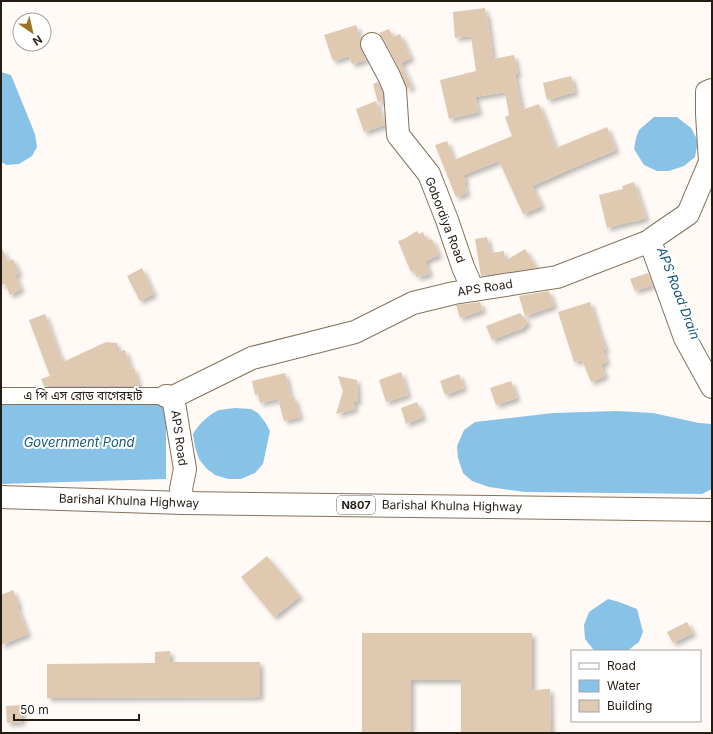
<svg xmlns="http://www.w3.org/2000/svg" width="713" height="734" viewBox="0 0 713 734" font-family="Inter,'Noto Sans Bengali',sans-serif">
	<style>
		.water { fill: #89c2e7 }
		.building { fill: #e0c9b1; filter: url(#shadow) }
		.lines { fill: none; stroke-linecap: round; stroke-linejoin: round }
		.street-casing { stroke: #86715b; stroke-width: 18 }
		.secondary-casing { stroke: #86715b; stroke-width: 24 }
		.highway-casing { stroke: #86715b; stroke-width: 24 }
		.street { stroke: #fff; stroke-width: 16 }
		.secondary { stroke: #fff; stroke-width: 22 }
		.highway { stroke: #fff; stroke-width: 22 }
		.labels { text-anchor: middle; stroke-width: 4; stroke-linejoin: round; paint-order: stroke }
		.shield { fill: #fff; stroke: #66605a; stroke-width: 1 }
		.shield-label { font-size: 11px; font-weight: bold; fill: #251c14 }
		.street-label { font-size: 12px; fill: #251c14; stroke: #fff }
		.water-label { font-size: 13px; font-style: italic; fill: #13587c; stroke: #fff }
	</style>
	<defs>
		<filter id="shadow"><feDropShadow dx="3.5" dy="3.5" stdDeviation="2" flood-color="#0004"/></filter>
	</defs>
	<rect width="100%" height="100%" fill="#fffaf5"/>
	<g class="water">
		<polygon points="1,72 11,75 35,134 37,147 32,156 19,164 7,165 1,162"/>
		<polygon points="654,117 677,117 691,128 698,141 695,157 684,166 669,171 657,171 644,165 634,149 636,138 639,130"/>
		<polygon points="166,400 166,479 1,484 1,402"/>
		<path d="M 235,408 L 251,409 L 258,413 L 265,422 L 270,431 L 263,464 L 255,473 L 241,479 L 228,479 L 215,475 L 206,468 L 199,459 L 195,447 L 193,434 C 199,424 208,415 219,410 C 224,409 230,409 235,408 Z"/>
		<polygon points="617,411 653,413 699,423 712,424 712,489 702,494 525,492 489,487 472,481 463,473 458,458 457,446 464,430 475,422 553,413"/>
		<polygon points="608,599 619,602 637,609 643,632 639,642 627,651 597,651 593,649 585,639 584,625 589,612"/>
	</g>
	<g class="building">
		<polygon points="485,8 486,15 487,14 493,59 514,55 518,74 515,74 522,110 539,104 556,148 607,127 616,150 575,167 532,186 542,206 523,214 499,161 463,175 466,182 464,183 467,193 456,197 435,145 447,141 454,160 512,136 505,117 509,115 505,92 475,97 479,112 449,119 440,80 476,71 471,36 455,38 453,12"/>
		<polygon points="356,25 361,39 360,44 361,50 366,60 352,64 349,56 333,61 324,35"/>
		<polygon points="389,29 393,37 400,34 411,58 401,63 412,87 407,89 400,70 383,38 379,33"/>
		<polygon points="571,76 575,92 547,100 543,83"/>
		<polygon points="378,82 383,93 383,100 378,103 373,84"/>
		<polygon points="376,101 385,125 364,132 356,109"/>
		<polygon points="634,182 646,218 633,222 633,221 607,228 599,195 623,189 622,186"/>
		<polygon points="417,231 419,234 423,232 425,237 427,237 428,241 432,239 439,255 425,261 430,274 416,277 415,270 411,272 398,241 404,239"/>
		<polygon points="487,237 490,253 504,251 505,261 525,249 537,268 481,276 475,239"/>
		<polygon points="1,246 8,261 13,259 19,273 15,275 21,289 10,295 5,284 1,285"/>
		<polygon points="142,268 154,294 140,301 127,276"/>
		<polygon points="648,273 653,285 635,291 630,279"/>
		<polygon points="549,291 554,306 525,316 519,296"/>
		<polygon points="480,302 483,310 460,318 456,305"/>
		<polygon points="590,302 600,334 606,349 603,350 607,362 601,364 605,376 591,382 582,360 574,362 558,312"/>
		<polygon points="520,313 528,322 523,328 492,340 486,326"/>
		<polygon points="45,314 59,354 60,354 63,362 106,342 117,343 117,352 125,350 131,369 134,368 139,386 87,386 87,385 83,386 44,386 41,379 50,376 29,320"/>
		<polygon points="401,372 408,395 386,402 379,380"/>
		<polygon points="285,373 291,398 294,397 300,417 284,421 278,399 260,403 258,394 255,395 252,381"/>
		<polygon points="459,374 464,388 445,395 440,381"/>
		<polygon points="338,376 357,380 358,402 353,402 355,409 336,414 343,391"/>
		<polygon points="511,381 517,398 496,405 490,388"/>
		<polygon points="417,402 423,417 406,424 401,408"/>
		<polygon points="267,556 300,596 274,617 241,577"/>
		<polygon points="13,590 19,605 17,606 28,634 1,645 1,595"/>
		<polygon points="687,622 693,633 673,643 667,632"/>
		<polygon points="362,633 532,633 532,690 550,689 551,733 461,733 461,680 411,680 411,733 362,733"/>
		<polygon points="170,651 170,662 260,662 260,697 47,698 47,664 155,663 155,652"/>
		<polygon points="22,705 22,722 7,723 6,706"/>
	</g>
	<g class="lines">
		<defs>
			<polyline id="street" points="1,396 166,396"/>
			<g id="secondary">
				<polyline points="372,44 389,76 395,90 398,135 429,174 447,220 463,267 473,290"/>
				<polyline points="650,241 653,238 688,214 710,162 707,114 707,92 712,90"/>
				<polyline points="166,396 173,397 252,358 355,332 413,303 454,293 518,283 557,277 650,241 685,338 712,387"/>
				<polyline points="173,397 185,469 181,489 183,503"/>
			</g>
			<polyline id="highway" points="1,497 183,503 712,510"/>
		</defs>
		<use href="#street" class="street-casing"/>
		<use href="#secondary" class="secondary-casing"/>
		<use href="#highway" class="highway-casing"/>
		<use href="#street" class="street"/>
		<use href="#secondary" class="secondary"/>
		<use href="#highway" class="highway"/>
	</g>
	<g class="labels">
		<rect class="shield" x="337" y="496" width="38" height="18" rx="3"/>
		<g class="shield-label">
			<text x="356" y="509">N807</text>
		</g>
		<g class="street-label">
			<text transform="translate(445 220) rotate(69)" y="4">Gobordiya Road</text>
			<text transform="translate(485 288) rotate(-9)" y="4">APS Road</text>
			<text x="83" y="400">এ পি এস রোড বাগেরহাট</text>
			<text transform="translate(179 438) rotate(82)" y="4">APS Road</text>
			<text transform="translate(129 501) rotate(2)" y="4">Barishal Khulna Highway</text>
			<text transform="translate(452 506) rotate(1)" y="4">Barishal Khulna Highway</text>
		</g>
		<g class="water-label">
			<text transform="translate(679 293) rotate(69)" y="5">APS Road Drain</text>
			<text x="79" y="447">Government Pond</text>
		</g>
	</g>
	<rect width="713" height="734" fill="none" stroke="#251c14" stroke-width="4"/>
	<rect x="571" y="650" width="130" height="72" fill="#ffffff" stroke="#a8a4a1"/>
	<rect x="579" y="663" width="20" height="6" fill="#ffffff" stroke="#a8a4a1"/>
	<text x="607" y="670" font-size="12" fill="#251c14">Road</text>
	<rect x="579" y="680" width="20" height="12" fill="#89c2e7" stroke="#a8a4a1"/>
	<text x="607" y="690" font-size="12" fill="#251c14">Water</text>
	<rect x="579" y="700" width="20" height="12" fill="#e0c9b1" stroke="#a8a4a1"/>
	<text x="607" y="710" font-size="12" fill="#251c14">Building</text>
	<g transform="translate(32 32) rotate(146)"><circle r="19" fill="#ffffff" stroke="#a8a4a1"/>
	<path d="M0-3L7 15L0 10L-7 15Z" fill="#9c7320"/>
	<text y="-6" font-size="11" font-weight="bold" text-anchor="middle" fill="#251c14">N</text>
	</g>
	<path d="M14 714v6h125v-6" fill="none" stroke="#251c14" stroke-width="2"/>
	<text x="20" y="714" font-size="12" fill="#251c14" stroke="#ffffff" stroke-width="3" paint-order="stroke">50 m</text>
</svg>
